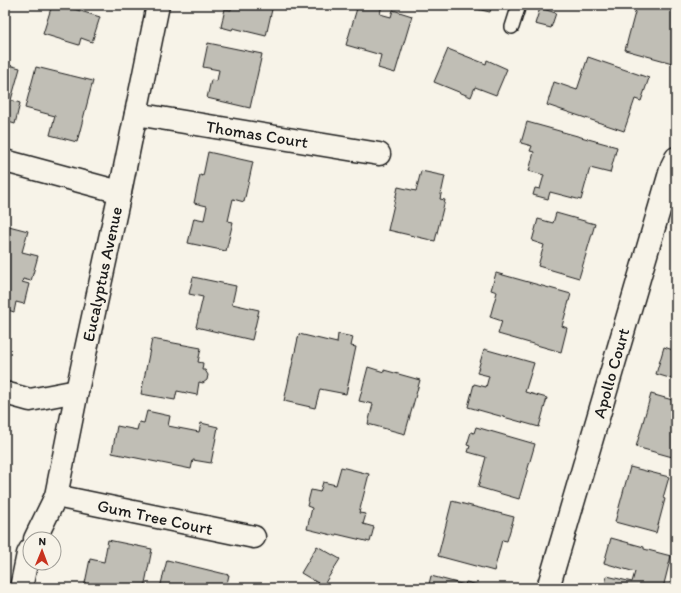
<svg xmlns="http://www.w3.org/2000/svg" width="681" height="593" viewBox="0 0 681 593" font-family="Itim,sans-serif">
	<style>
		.building { fill: #c0beb5; stroke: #1c1c1c }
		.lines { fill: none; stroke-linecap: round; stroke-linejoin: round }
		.service-casing { stroke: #1c1c1c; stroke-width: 16 }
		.minor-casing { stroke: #1c1c1c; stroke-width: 25 }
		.service { stroke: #f7f3e8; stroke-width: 13 }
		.minor { stroke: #f7f3e8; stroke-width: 22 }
		.labels { text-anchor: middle; stroke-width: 3; stroke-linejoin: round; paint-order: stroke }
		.street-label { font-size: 17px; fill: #1c1c1c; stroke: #f7f3e8 }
	</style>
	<rect width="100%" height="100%" fill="#f7f3e8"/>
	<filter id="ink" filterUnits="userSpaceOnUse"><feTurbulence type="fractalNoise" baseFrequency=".025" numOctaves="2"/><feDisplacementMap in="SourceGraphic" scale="8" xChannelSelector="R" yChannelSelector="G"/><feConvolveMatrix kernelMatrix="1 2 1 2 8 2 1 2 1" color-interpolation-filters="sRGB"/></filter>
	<g filter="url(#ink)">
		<g class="building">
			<polygon points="52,5 61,5 100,17 92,42 81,38 79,45 43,34"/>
			<polygon points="232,5 273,5 266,36 233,28 232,30 221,27 225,9 231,10"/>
			<polygon points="358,5 382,5 380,14 391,17 393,10 412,16 395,73 378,68 381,55 346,45"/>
			<polygon points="432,5 448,5 447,8"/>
			<polygon points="458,5 492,5 490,12"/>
			<polygon points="637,5 676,5 676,64 625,50"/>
			<polygon points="540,8 556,13 551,28 535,24"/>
			<polygon points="208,43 262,54 250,108 207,98 211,80 217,81 219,70 203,67"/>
			<polygon points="448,49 486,64 487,60 507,69 496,95 475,87 471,97 434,82"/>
			<polygon points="588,57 649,78 641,101 635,99 624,131 547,105 554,82 577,90"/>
			<polygon points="5,64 20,68 11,100 20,103 15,124 5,121"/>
			<polygon points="36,67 93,81 77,142 50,135 55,116 25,108"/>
			<polygon points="527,122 617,147 610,173 590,168 581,200 550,192 548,199 533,195 535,188 540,189 544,175 529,171 534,152 530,151 532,146 521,143"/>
			<polygon points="208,152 253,162 244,202 233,199 228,221 233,222 226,251 188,243 194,218 204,220 207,206 194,203 200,175 203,176"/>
			<polygon points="421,171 445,176 440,199 445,200 435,241 388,230 398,187 416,191"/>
			<polygon points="556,213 595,224 579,278 538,266 544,245 532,241 538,219 553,223"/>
			<polygon points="5,225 28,231 22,252 38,256 31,281 23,279 22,282 29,284 24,304 16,302 14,312 5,309"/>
			<polygon points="496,273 571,294 562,326 567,328 561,352 498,334 502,321 490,317 497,292 491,290"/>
			<polygon points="193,277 236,286 232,304 259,310 252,340 196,327 203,297 189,294"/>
			<polygon points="299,334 337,343 338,334 353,337 351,346 356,347 346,394 320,389 315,408 284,401"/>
			<polygon points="152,339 201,348 198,362 203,363 202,370 205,370 208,375 207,380 203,383 199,382 197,395 177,391 175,400 141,394"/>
			<polygon points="664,347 676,351 676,380 656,374"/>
			<polygon points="484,349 534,363 525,392 547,398 539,427 468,407 474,384 486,387 489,376 477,373"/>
			<polygon points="368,367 384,372 384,370 420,380 405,434 368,424 373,404 359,401"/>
			<polygon points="651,394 676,401 676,458 636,447"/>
			<polygon points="147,411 170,416 168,426 199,432 201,423 218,427 211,463 193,460 191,469 112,453 117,426 137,430 139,422 144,423"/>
			<polygon points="476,427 535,444 519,499 478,487 486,457 468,452 470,446 467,445 471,432 474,433"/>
			<polygon points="341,467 369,474 359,513 366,514 363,524 374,527 370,542 336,534 336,536 307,529 312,508 307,506 311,490 320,492 323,482 336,485"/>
			<polygon points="630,467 669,477 663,498 665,499 656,533 615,522"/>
			<polygon points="452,501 514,517 507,541 502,540 494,571 438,556"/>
			<polygon points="611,538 644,547 644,549 671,556 663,588 604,588 607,576 632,582 635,572 604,563"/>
			<polygon points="108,540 152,549 144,588 84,588 90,559 104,562"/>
			<polygon points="317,546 340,559 323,586 301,573"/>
			<polygon points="167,560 229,575 226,588 160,588"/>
			<polygon points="431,576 465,585 466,582 490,588 428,588"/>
		</g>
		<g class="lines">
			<defs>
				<polyline id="service" points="512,27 519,5"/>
				<g id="minor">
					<polyline points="136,114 379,154"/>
					<polyline points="5,161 120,192"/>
					<polyline points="5,393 30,400 77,391"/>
					<polyline points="56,496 254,537"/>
					<polyline points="35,539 56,496 77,391 120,192 158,5"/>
					<polyline points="21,588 28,554 30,550"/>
					<polyline points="548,588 672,166 676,158"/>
				</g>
			</defs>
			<use href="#service" class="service-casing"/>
			<use href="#minor" class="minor-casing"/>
			<use href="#service" class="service"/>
			<use href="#minor" class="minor"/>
		</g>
	</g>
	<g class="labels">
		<g class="street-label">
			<text transform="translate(257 134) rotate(9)" y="6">Thomas Court</text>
			<text transform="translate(102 274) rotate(-78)" y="6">Eucalyptus Avenue</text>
			<text transform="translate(611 373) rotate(-74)" y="6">Apollo Court</text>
			<text transform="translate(155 517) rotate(12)" y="6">Gum Tree Court</text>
		</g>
	</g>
	<rect width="681" height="593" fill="none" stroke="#f7f3e8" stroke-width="20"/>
	<rect x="10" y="10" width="661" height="573" fill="none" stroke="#1c1c1c" stroke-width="1.5" filter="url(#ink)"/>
	<g transform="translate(42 551) rotate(1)"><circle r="19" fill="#f7f3e8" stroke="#9f9d96"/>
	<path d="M0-3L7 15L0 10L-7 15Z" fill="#c8321e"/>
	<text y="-6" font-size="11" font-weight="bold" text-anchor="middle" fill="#1c1c1c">N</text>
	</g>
</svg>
